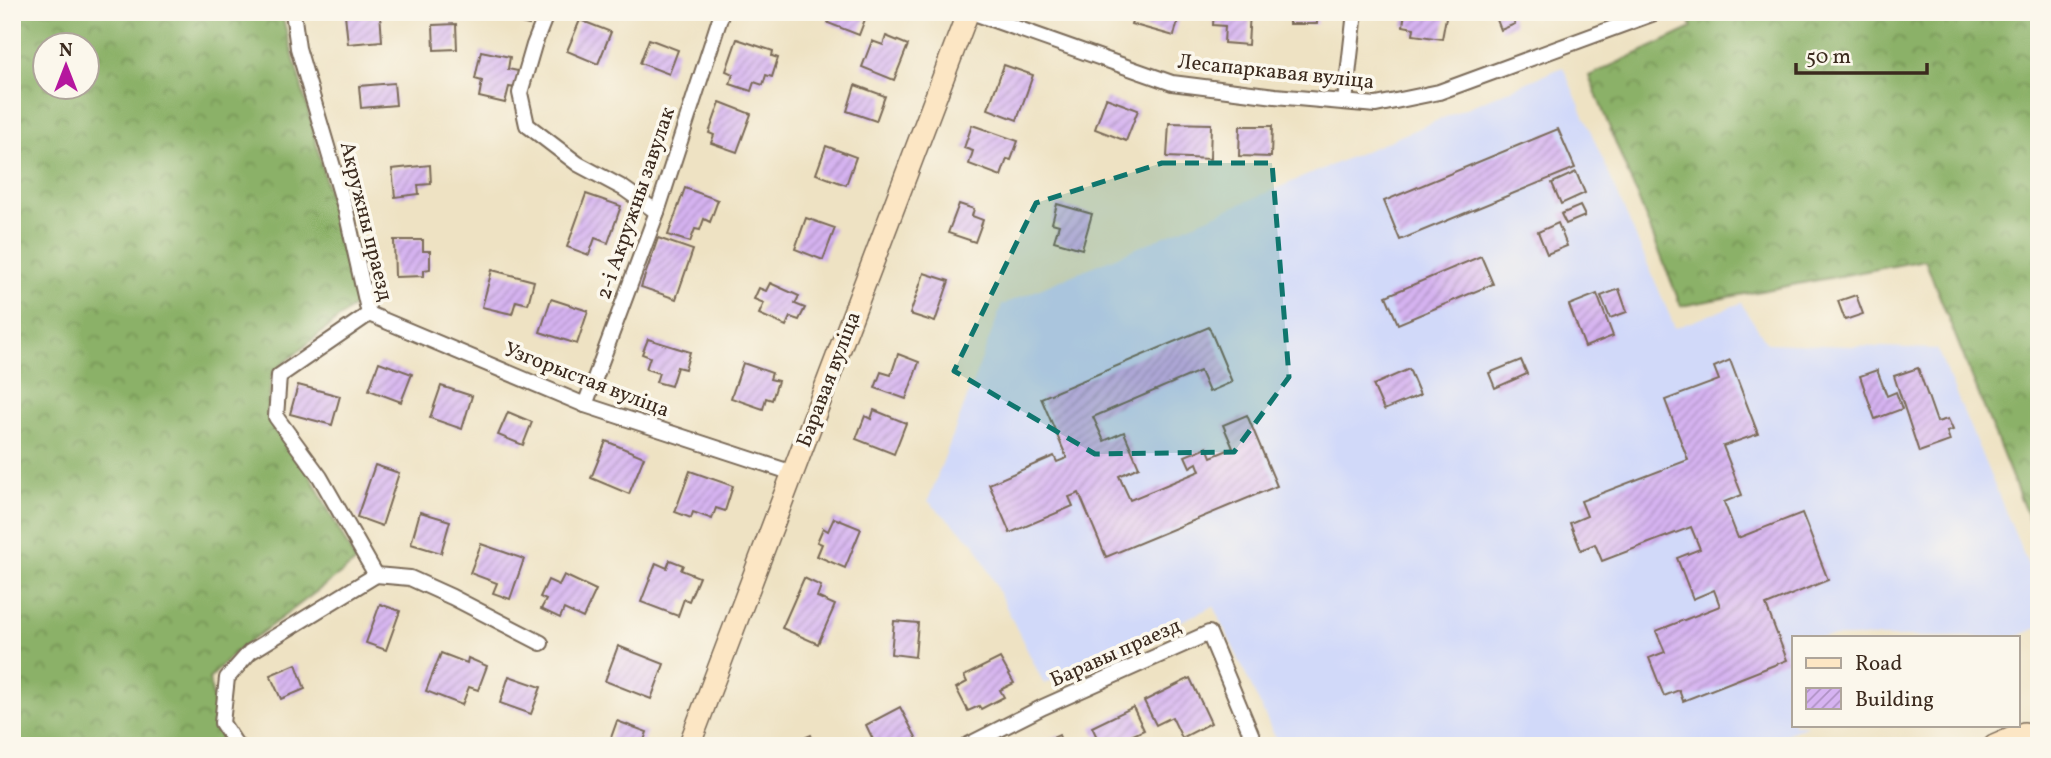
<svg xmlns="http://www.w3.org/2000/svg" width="2051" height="758" viewBox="0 0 2051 758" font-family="Vollkorn,serif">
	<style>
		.built { fill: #d1d9f9 }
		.forest { fill: url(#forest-crowns); stroke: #636e42; stroke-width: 2; fill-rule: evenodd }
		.building { fill: url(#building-hatch) }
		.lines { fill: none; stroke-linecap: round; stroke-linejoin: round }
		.street-casing { stroke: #7a6a58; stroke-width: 18 }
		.secondary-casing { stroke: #7a6a58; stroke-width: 24 }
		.street { stroke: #fff; stroke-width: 14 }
		.secondary { stroke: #fce6c4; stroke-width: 21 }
		.marked { fill: #0f766e; fill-opacity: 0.2; stroke: #0f766e; stroke-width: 5; stroke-dasharray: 14 9; stroke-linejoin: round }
		.labels { text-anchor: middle; stroke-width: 7; stroke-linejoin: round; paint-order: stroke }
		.street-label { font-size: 21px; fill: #3b2a1e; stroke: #fbf7ec }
	</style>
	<defs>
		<pattern id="forest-crowns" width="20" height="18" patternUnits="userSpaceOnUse" patternTransform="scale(1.75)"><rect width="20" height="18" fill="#8bb167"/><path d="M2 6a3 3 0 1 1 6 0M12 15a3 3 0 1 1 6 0" fill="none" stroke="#739054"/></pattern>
		<pattern id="building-hatch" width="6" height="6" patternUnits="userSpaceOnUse" patternTransform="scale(1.75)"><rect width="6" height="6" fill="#d6b3f1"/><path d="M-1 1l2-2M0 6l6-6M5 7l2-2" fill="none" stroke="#af92c3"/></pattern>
	</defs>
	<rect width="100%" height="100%" fill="#fbf7ec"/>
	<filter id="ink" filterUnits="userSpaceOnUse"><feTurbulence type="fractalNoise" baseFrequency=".0143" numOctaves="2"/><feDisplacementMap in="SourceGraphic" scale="14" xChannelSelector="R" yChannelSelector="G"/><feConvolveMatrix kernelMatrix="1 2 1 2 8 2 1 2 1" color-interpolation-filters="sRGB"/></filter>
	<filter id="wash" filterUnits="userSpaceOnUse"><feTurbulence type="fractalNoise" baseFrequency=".00686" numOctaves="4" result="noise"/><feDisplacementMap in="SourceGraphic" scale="28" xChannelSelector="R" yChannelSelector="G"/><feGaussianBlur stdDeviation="1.57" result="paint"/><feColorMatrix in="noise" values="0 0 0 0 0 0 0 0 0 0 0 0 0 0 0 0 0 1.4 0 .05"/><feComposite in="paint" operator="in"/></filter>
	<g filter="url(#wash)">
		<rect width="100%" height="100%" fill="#eee2c3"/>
		<polygon class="built" points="1563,67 1675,328 1741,303 1767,343 1937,349 2039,591 2039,627 2016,637 1794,637 1794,725 1808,725 1758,746 1279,746 1214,606 1044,684 975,544 928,501 1002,305"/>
		<g class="forest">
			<path d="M 12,12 L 281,12 L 311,121 L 355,305 L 272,373 L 267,417 L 302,460 L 356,562 L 233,654 L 209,679 L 223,746 L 12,746 ZM 46,46 L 88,46 L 88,88 L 46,88 Z"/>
			<polygon points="1688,12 2039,12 2039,545 1925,260 1681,306 1589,76 1692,28"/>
		</g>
		<g id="blocks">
			<g class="building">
				<polygon points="380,12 382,41 348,44 345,14"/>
				<polygon points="494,12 533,12 529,25 493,16"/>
				<polygon points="832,12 863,12 867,14 859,35 828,23"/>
				<polygon points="1135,12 1180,12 1174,36 1131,24"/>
				<polygon points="1214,12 1250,12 1248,45 1224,43 1225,26 1213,25"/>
				<rect x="1289" y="12" width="28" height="12"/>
				<polygon points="1405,12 1447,12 1442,39 1413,35 1414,28 1403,26"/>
				<polygon points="1494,12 1517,12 1511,15 1515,24 1501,30"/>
				<polygon points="580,20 611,32 598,64 567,51"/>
				<polygon points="456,24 457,49 434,50 433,25"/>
				<polygon points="886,36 908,45 894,80 862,67 872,41 883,45"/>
				<polygon points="649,39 678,50 669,74 640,63"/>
				<polygon points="737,39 773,51 772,56 778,58 772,77 766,75 763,85 754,82 751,91 730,84 733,74 726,71"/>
				<polygon points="481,51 510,57 508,69 518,71 515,88 509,87 505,103 479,97 482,81 475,79"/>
				<polygon points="1004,65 1033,75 1017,120 988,109"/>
				<polygon points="394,83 396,105 361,108 359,86"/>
				<polygon points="855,85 885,96 876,121 847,111"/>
				<polygon points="1106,98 1138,110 1126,141 1095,129"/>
				<polygon points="720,102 751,114 737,152 711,143 714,135 709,133"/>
				<polygon points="1169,123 1211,124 1210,159 1167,157"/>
				<polygon points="972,125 1018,141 1011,160 1007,159 1001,176 969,164 973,151 964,148"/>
				<polygon points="1240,126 1272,126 1271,157 1239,156"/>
				<polygon points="1558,129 1575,168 1400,240 1384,201"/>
				<polygon points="826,146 856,157 846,185 816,174"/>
				<polygon points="430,165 431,184 418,185 419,194 395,197 392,169"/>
				<polygon points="1576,172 1585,193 1561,204 1552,183"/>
				<polygon points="685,188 718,200 710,222 704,219 700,230 695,229 690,242 668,235"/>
				<polygon points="586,194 621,206 608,243 595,238 589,255 567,247"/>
				<polygon points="959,204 974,209 972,216 983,220 975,242 948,233"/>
				<polygon points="1057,204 1092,214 1082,249 1054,241 1059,225 1052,223"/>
				<polygon points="1580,206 1585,216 1566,224 1561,214"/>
				<polygon points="806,218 835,228 823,260 795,249"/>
				<polygon points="1558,223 1567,246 1547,254 1538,232"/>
				<polygon points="658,238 693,250 676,299 641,287"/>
				<polygon points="394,240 423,240 423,251 430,251 430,269 424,270 424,276 395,277"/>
				<polygon points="1481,256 1493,284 1398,324 1386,296"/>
				<polygon points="492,270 534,281 528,304 516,301 512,314 482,307"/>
				<polygon points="924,273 949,281 935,322 910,314"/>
				<polygon points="770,283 799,296 795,304 805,308 799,320 790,317 786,326 759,314 764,303 754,299 759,288 766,291"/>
				<polygon points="1619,289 1627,312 1610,318 1601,296"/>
				<polygon points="1597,294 1613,336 1585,347 1569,305"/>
				<polygon points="1856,295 1863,314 1845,320 1838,301"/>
				<polygon points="551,299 588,311 577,344 540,332"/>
				<polygon points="1209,327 1232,382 1209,392 1200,371 1093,417 1104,441 1124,432 1139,467 1119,476 1130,500 1200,471 1197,463 1190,467 1185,456 1207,447 1211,457 1233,448 1223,425 1247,415 1277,486 1106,557 1079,493 1069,497 1073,506 1010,533 989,484 1054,456 1057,462 1067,458 1041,398"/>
				<polygon points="648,339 690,352 685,369 677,367 671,386 656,382 659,373 646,369 650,357 642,354"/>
				<polygon points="898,354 919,362 906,399 875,388 881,372 891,375"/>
				<polygon points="1521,360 1527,374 1495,388 1489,373"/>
				<polygon points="1730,360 1758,434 1723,446 1742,495 1724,502 1738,538 1802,513 1828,580 1766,605 1787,660 1683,701 1679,690 1664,696 1649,658 1665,652 1656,631 1720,606 1714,590 1693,599 1677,558 1700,549 1691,527 1602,561 1595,544 1581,550 1570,523 1587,516 1581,501 1688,460 1665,400 1719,380 1714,367"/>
				<polygon points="379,362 412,374 401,402 369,390"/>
				<polygon points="743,363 772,373 770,379 778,381 772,400 766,398 763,409 731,398"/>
				<polygon points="1918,368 1937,422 1948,419 1953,430 1947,432 1950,441 1919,452 1894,376"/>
				<polygon points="1409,369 1420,395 1384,410 1373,385"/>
				<polygon points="1877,370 1887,396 1896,392 1902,409 1875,419 1860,376"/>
				<polygon points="298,385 340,396 332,425 290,414"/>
				<polygon points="441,386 472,396 462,429 430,418"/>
				<polygon points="874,410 906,423 894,454 856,439 865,416 871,419"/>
				<polygon points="508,412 532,422 523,445 498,435"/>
				<polygon points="606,441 644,457 629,494 591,478"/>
				<polygon points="375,465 399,473 382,526 357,517"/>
				<polygon points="690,471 733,486 725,511 716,508 712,519 693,512 691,518 675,512"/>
				<polygon points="420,512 450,521 441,553 411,544"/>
				<polygon points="834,518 861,529 845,568 817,556 822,544 817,542 823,528 828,531"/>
				<polygon points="481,544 524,559 510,599 493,593 497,583 470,573"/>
				<polygon points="670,560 683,565 681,570 699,577 689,601 684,599 678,616 641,602 656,563 667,568"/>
				<polygon points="564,575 596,590 583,618 564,609 560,618 541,609 546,600 540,597 548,580 559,585"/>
				<polygon points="804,578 821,586 817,597 835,605 818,644 782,628"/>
				<polygon points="380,604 400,611 386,650 366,643"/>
				<polygon points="894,621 918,623 915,657 891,654"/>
				<polygon points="618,646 664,664 651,699 605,681"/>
				<polygon points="441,653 467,663 468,658 487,666 478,690 469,687 462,705 426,691"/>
				<polygon points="1000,658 1014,683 1000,690 1004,697 981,709 979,706 968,711 956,688 967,682 964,676"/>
				<polygon points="296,664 305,689 281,699 270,675"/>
				<polygon points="509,676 541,687 531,714 500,703"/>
				<polygon points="1190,678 1211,723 1182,738 1172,717 1156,725 1144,701"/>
				<polygon points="900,707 917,739 904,746 876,746 866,725"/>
				<polygon points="1133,707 1144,730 1131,736 1133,741 1124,746 1101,746 1092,727"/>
				<polygon points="617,721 647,732 642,746 608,746"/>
				<polygon points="811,735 815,746 785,746"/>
				<polygon points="1059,735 1063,746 1035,746"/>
			</g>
		</g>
	</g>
	<g filter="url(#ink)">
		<use href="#blocks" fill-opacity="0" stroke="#7a6a58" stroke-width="2"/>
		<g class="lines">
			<defs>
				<g id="street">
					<polyline points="547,12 534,45 520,93 527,125 578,164 623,188 657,212"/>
					<polyline points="971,12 1172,83 1275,96 1376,105 1439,92 1657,12"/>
					<polyline points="1345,102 1355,12"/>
					<polyline points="369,314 585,405 793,473"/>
					<polyline points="585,405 657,212 722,12"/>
					<polyline points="376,575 410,578 452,597 541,643"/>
					<polyline points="237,746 222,723 227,678 250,652 376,575 320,477 276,417 279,376 369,314 346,211 298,48 293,12"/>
					<polyline points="966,746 1043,707 1209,633 1256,746"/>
				</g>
				<g id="secondary">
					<polyline points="689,746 968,12"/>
					<polyline points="1994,746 2024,733 2039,736"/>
				</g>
			</defs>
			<use href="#street" class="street-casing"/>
			<use href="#secondary" class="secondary-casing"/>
			<use href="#street" class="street"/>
			<use href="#secondary" class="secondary"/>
		</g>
	</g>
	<path class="marked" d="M 1162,163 L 1272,163 L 1289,377 L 1234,452 L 1095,454 L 954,371 L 1036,203 Z"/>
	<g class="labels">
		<g class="street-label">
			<text transform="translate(1276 71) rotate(6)" y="7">Лесапаркавая вуліца</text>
			<text transform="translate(635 203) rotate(-71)" y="7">2-і Акружны завулак</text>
			<text transform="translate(367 221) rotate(76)" y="7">Акружны праезд</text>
			<text transform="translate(587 379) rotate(21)" y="7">Узгорыстая вуліца</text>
			<text transform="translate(828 379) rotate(-69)" y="7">Баравая вуліца</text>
			<text transform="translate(1115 652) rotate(-24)" y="7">Баравы праезд</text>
		</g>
	</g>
	<rect width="2051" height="758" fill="none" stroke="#fbf7ec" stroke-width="42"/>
	<rect x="1792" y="636" width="228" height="91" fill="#fbf7ec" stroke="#aea59a" stroke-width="2"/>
	<rect x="1806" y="658" width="35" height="10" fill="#fce6c4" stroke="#aea59a" stroke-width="2"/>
	<text x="1855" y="670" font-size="21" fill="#3b2a1e">Road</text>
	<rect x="1806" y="688" width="35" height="21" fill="url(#building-hatch)" stroke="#aea59a" stroke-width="2"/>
	<text x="1855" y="706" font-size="21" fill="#3b2a1e">Building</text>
	<g transform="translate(66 66)"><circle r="33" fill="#fbf7ec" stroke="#aea59a" stroke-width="2"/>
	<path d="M0-5L12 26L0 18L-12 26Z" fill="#b5179e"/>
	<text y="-10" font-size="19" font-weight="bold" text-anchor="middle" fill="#3b2a1e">N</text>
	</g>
	<path d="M1796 63v10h131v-10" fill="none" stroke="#3b2a1e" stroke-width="3.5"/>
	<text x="1806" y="63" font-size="21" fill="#3b2a1e" stroke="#fbf7ec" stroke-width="5" paint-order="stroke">50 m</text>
</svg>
